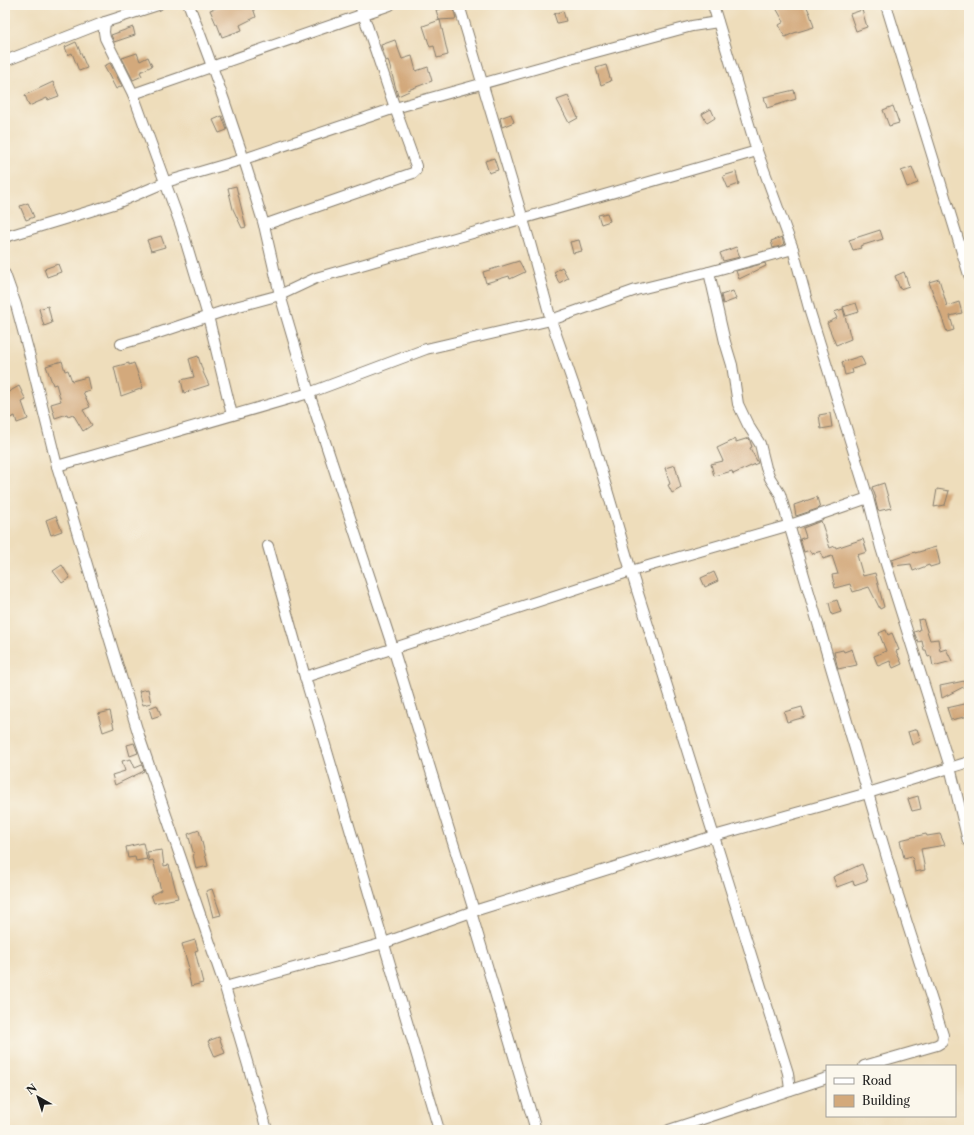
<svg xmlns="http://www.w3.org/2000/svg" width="974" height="1135" viewBox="0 0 974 1135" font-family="'Libre Caslon Text',serif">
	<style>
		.building { fill: #d3a97b }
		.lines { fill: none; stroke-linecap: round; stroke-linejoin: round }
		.street-casing { stroke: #857c6c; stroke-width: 12 }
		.street { stroke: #fff; stroke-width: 10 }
	</style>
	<rect width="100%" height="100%" fill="#fbf7ec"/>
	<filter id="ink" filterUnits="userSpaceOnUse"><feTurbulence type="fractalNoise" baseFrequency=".025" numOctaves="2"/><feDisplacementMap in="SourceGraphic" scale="8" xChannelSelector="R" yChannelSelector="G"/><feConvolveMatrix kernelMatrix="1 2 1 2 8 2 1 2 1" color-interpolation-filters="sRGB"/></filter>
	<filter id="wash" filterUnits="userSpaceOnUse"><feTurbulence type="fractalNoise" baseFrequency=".012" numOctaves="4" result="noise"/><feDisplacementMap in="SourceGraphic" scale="16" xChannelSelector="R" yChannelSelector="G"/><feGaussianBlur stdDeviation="0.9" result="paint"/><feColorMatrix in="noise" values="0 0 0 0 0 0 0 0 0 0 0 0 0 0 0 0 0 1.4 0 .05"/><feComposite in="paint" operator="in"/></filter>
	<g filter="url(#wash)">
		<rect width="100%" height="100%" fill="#edb"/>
		<g id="blocks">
			<g class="building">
				<polygon points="224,5 252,5 256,17 240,25 242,30 222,37 217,24 216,24 210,10"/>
				<polygon points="780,5 806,5 810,14 814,27 794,33 785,37 779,25 784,22 776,8"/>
				<polygon points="451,6 453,6 456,19 439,20 436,10"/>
				<polygon points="862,10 867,27 856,31 850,14"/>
				<polygon points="563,11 566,21 557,23 554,14"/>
				<polygon points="440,20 448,55 437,58 434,46 430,47 423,26"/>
				<polygon points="133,27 135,35 114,42 111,35"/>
				<polygon points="395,40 402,59 412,56 416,71 428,67 432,81 408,90 409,91 398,96 388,60 386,61 381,45"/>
				<polygon points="76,42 87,68 79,71 72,53 68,55 65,47"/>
				<polygon points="137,53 140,61 148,57 152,66 140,72 142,76 133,80 122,58"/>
				<polygon points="110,63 122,86 116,89 104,66"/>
				<polygon points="606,65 611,81 601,85 596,68"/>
				<polygon points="53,82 59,96 48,100 47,98 29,106 25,95"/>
				<polygon points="794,90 796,99 767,108 764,97"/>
				<polygon points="568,96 578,118 569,123 557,100"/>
				<polygon points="893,106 899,123 889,126 883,110"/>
				<polygon points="711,109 715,118 707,123 702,114"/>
				<polygon points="511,114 514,122 502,127 500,118"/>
				<polygon points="222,116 227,130 219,133 213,120"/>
				<polygon points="494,158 498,170 489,173 485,161"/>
				<polygon points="912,167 918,183 907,187 901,171"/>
				<polygon points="736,172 739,184 728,188 723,176"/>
				<polygon points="236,186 246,227 242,228 233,209 228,188"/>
				<polygon points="28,203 34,217 26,220 20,206"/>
				<polygon points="607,213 610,221 601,224 598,215"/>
				<polygon points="880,230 883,239 860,246 861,248 853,250 849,240"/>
				<polygon points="161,236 165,247 151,251 147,240"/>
				<polygon points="782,237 784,245 773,248 771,241"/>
				<polygon points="579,240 582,251 573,253 570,242"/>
				<polygon points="736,247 740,257 723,261 720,253"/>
				<polygon points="519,261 525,272 510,279 509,276 486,283 483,272"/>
				<polygon points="765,263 766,266 739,279 736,271"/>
				<polygon points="58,264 61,272 47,277 44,269"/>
				<polygon points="562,267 568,278 559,283 554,272"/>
				<polygon points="904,272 909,286 900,289 895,276"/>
				<polygon points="939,279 947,306 959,302 962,313 950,316 954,330 947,332 929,282"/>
				<polygon points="733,291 736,299 723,304 721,295"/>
				<polygon points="856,303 859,312 846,316 843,307"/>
				<polygon points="48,306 52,323 44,326 39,309"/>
				<polygon points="843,309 851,339 836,345 827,323 837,318 834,312"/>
				<polygon points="198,356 203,372 209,385 184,393 181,380 194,377 189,359"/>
				<polygon points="861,356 865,365 852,369 853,373 845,375 842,362"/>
				<polygon points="62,361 65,371 68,370 72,381 87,377 90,390 83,392 90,407 83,410 92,425 83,431 73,414 68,416 67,414 55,418 51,404 61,401 56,384 53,385 46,366"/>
				<polygon points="129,363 129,365 134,363 143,388 121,396 114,367"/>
				<polygon points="19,386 26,400 22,402 28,419 17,423 15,416 5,420 5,394"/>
				<polygon points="830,413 832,427 821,429 819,415"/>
				<polygon points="749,438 752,447 750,448 758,463 733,474 732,471 714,476 711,464 723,461 717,448 736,439 736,442"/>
				<polygon points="675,465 681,488 672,493 668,485 670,484 665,468"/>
				<polygon points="884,483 891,508 878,511 875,499 876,498 872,487"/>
				<polygon points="937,489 949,491 945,505 934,507"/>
				<polygon points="817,497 820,508 796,516 794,505"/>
				<polygon points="56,516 62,531 51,535 46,520"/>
				<polygon points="821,521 830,548 835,546 836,548 863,539 867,552 857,555 863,576 875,573 884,607 880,609 869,587 853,592 850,584 835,588 832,575 838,574 832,556 823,559 821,551 812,554 810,550 804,552 800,539 806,537 803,528"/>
				<polygon points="936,547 940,564 930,567 929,565 913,571 911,564 893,566 892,560 915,552 915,553"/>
				<polygon points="62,565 70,578 62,583 53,571"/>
				<polygon points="714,572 718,581 705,587 701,578"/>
				<polygon points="837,600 841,612 832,615 829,603"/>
				<polygon points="923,619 930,640 938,639 940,651 946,649 952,661 933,666 931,656 928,657 926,650 924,650 922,641 918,642 914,632 920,630 918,620"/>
				<polygon points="886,630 888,635 892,633 899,650 896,651 902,664 893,668 890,661 878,666 874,656 886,651 879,633"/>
				<polygon points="852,649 857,665 838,669 834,652 843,650 844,652"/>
				<polygon points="969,680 969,684 942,698 940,686"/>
				<polygon points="148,689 151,703 143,705 139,691"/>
				<polygon points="969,703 969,716 951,720 947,708"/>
				<polygon points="157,705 161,715 152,718 149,708"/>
				<polygon points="802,707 805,717 787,722 784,712"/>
				<polygon points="110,711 114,728 103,732 98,714"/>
				<polygon points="917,729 921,741 912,745 908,732"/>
				<polygon points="134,743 138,753 130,756 127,745"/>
				<polygon points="131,759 135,768 142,765 144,771 115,785 112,775 125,771 122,761"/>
				<polygon points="918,796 921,809 912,811 908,799"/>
				<polygon points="199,830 208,866 196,869 193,855 194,855 188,834"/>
				<polygon points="926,834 927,836 940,834 945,845 921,849 925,870 915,872 912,856 904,858 900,840"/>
				<polygon points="143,843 147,859 136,861 135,857 128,858 126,847"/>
				<polygon points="162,850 164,866 169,865 178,898 154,903 151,895 161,890 153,860 149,861 147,852"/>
				<polygon points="862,864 868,880 854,885 853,881 837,887 833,877"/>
				<polygon points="212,889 221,915 213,917 206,891"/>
				<polygon points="195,940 198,950 195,951 203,983 191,986 187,969 189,968 182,944"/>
				<polygon points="219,1037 225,1053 215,1057 208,1041"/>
			</g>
		</g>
	</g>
	<g filter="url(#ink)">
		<use href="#blocks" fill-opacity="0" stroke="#857c6c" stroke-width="1"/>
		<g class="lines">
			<defs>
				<g id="street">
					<path d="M 189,5 C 217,77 242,150 264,225 L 413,173 L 416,170 L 416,166 L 395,108 L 360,5"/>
					<polyline points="459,5 530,243 551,320 589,429 631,571 788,1073 790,1090"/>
					<polyline points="713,5 757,151 793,249 810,312 868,498 881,548 950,767 968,841"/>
					<polyline points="886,5 969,275"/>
					<polyline points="105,22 104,32 105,38 133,94 181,226 208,316 232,415"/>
					<polyline points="5,61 105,22 158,5"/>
					<polyline points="133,94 390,5"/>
					<polyline points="264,225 280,295 309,393 393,648 474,911"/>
					<polyline points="5,237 117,203 166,182 244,159 395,108 570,59 692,26 718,22"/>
					<polyline points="709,272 793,249"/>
					<polyline points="5,274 16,305 29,353 57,466 140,739 225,987 267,1130"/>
					<polyline points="121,344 149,336 239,306 280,295 316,278 757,151"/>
					<polyline points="57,466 309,393 426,349 551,320 636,290 709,272 725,342 732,365 738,404 748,425 760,444 766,468 770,478 780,494 898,895 943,1035 942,1042 937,1045 864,1066"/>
					<polyline points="268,546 305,677 631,571 790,525 868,498"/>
					<polyline points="305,677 439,1130"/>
					<polyline points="471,912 536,1130"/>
					<polyline points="225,987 384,943 474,911 714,836 868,793 969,762"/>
					<polyline points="669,1130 827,1078"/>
				</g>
			</defs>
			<use href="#street" class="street-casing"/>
			<use href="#street" class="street"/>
		</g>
	</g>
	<rect width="974" height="1135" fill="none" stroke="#fbf7ec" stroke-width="20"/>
	<rect x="826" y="1065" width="130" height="52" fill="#fbf7ec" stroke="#a29f99"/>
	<rect x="834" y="1078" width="20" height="6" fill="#ffffff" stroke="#a29f99"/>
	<text x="862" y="1085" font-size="12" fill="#1c1c1c">Road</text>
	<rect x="834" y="1095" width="20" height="12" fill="#d3a97b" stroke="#a29f99"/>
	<text x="862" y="1105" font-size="12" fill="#1c1c1c">Building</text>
	<g transform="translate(38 1097) rotate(321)" stroke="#fbf7ec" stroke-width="3" paint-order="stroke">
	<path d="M0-3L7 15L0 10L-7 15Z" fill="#1c1c1c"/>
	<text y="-6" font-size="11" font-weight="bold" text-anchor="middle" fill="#1c1c1c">N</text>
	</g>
</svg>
